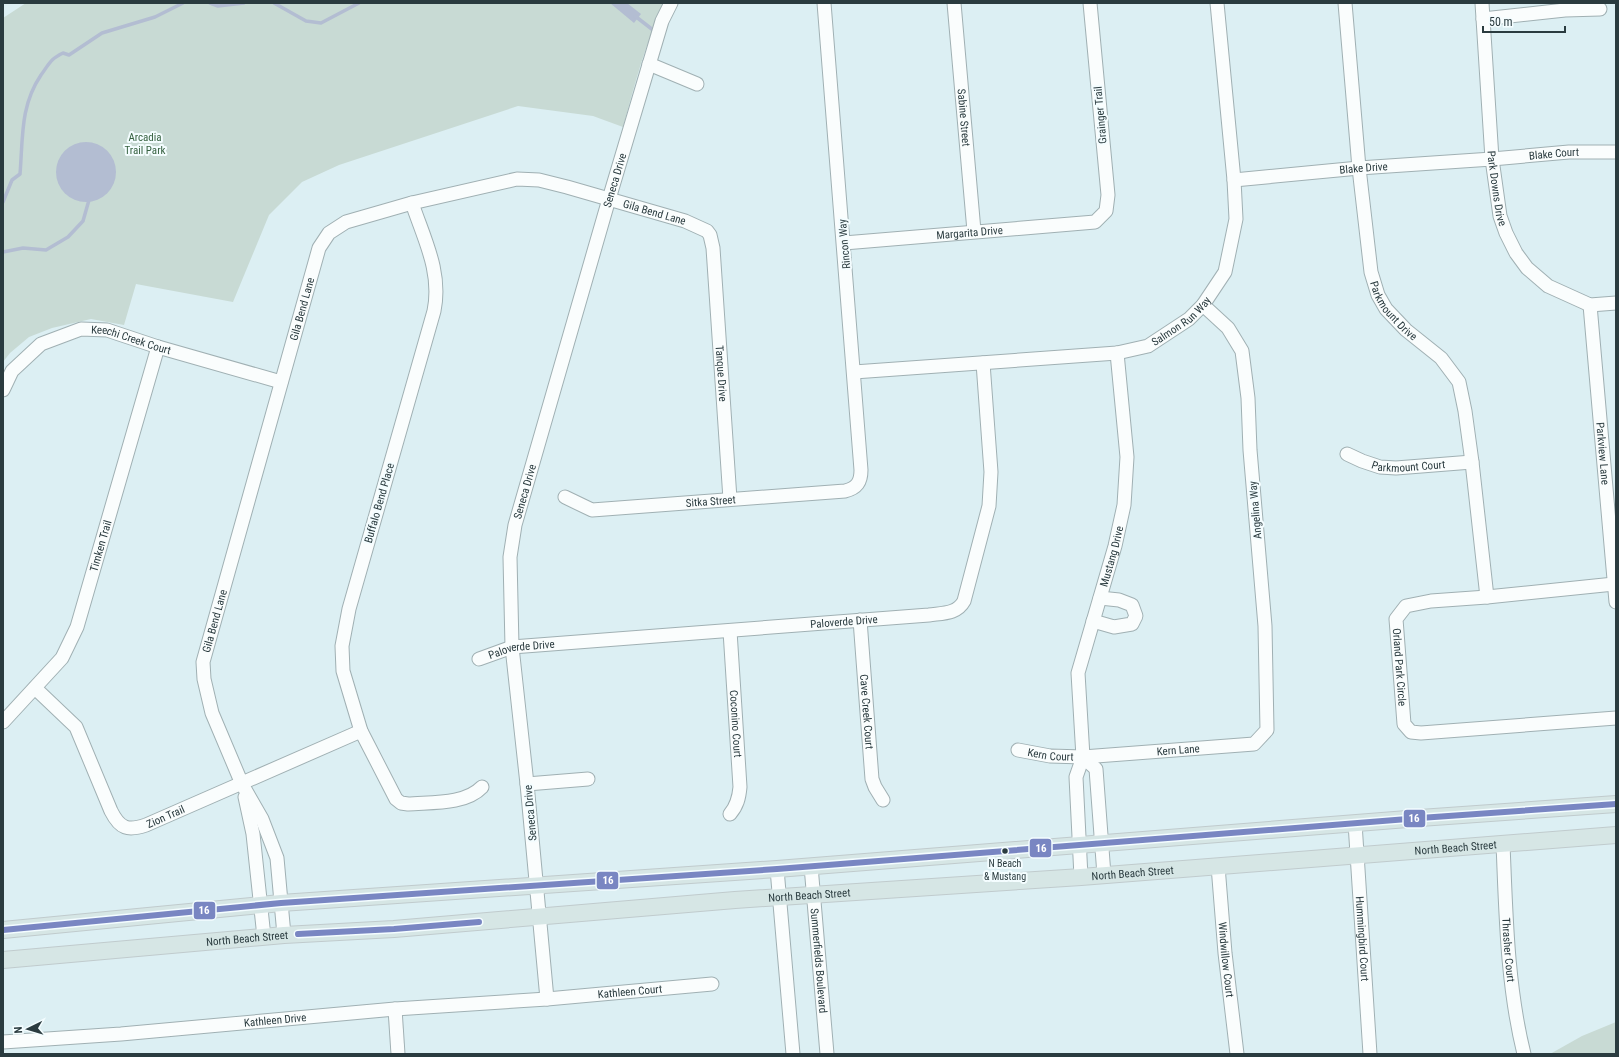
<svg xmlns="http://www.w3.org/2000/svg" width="1619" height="1057" viewBox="0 0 1619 1057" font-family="'Roboto Condensed',sans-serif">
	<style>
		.green { fill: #c8dad4 }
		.water { fill: #b3bdd2 }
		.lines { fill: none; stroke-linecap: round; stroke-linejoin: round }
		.stream { stroke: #b3bdd2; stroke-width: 3.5 }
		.minor-casing { stroke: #a0b0b3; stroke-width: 15 }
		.major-casing { stroke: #c0cbcd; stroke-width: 18 }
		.minor { stroke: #fafdfd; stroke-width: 13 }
		.major { stroke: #d6e6e5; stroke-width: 16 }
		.bus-1-casing { stroke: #f4fdff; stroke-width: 9 }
		.bus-1 { stroke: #7986c2; stroke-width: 6 }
		.bus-dot { fill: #2a3b3f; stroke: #f4fdff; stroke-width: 1.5 }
		.labels { text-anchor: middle; stroke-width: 4; stroke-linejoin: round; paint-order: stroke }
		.bus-label { font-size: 10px; fill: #2a3b3f; stroke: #f4fdff }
		.street-label { font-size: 11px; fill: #2a3b3f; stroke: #f4fdff }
		.park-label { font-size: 11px; fill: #366140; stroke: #f4fdff }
		.line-badge { stroke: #f4fdff; stroke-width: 1.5 }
		.badge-label { font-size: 11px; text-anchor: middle; font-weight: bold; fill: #fff }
	</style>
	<rect width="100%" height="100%" fill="#dceff3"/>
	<g class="green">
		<path d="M 26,3 L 665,3 C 645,42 635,84 623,127 L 593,116 L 518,106 L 339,165 L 302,182 L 269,215 L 233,302 L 136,284 L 124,325 L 91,319 L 52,328 L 29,337 L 10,353 L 3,362 L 3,18 Z"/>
		<polygon points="1616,1022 1616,1054 1550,1054 1582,1036"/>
	</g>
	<g class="water">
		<polygon points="610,3 627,3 641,14 634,23"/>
		<circle cx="86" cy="172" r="30"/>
	</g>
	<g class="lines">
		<g class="stream">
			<polyline points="210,3 218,6 244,3"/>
			<polyline points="274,3 306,21 321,23 359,3"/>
			<polyline points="635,16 653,30"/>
			<path d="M 3,202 L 12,180 L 20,174 C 23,138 20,106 41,75 C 50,63 49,60 63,53 L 69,55 L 102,33 L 155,17 L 183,3"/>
			<polyline points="3,252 23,248 46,250 68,237 83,221 89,200"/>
		</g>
		<defs>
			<g id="minor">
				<path id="s1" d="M 954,3 L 974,231"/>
				<path id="s2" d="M 1345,3 L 1359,168 L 1371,272 L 1378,295 L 1386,309 L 1406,330 L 1441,358 L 1459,382 L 1465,411 L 1472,462 L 1487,597"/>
				<path id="s3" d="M 1482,3 L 1492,159 L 1500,216 L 1506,233 L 1516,253 L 1527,268 L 1548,286 L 1590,305 L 1616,303"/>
				<polyline points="1483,19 1565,10 1600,9"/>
				<polyline points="649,64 697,84"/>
				<path id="s4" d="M 1234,180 L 1359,168 L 1492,159 L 1569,152 L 1616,152"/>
				<path d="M 412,203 C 424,239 442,272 434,311 L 349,609 L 342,646 L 343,671 L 361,731 L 396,799 L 401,803 L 408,804 C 430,802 465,805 482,787"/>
				<path id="s5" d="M 844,243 L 1095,222 L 1106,211 L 1108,195 L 1090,3"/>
				<path id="s6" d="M 1590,305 L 1616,602"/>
				<path id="s7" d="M 854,372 L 1117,353 L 1148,346 L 1189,319 L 1203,305 L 1225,272 L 1236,219 L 1234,180 L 1217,3"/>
				<path id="s8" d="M 3,390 L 12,371 L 41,344 L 81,329 L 107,330 L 158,347 L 281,382"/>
				<path id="s9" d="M 1347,454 L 1362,461 L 1380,467 L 1396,468 L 1472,462"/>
				<path id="s10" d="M 565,497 L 592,510 L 845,491 C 857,488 861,482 861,470 L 824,3"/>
				<path id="s11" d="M 1614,584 L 1487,597 L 1431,601 L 1406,606 L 1396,619 L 1404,724 L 1411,732 L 1421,733 L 1616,718"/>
				<path id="s12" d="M 860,620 L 872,779 L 875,787 L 883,800"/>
				<polyline points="1093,621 1114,627 1132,624 1136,616 1132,605 1119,600 1100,598"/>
				<path id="s13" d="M 730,631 L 740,787 C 739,798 737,806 730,814"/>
				<path id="s14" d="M 479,659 L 512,647 L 929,615 C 943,613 957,614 964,601 L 989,506 L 991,472 L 983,363"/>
				<path id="s15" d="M 35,688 L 76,727 L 111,811 C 120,829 128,831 146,825 L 361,731"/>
				<path id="s16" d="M 3,722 L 62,658 L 77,627 L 158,347"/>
				<path id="s17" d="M 1018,750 L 1050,756 L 1083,757 L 1254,744 L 1267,730 L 1265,626 L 1250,450 L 1248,398 L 1242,351 L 1228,328 L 1203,305"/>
				<polyline points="1083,757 1096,769 1104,875"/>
				<polyline points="527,784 588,779"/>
				<polyline points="245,797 253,834 264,937"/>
				<path id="s18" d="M 1355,823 L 1370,1054"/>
				<path id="s19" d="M 1503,844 C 1506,915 1507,985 1524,1054"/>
				<path id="s20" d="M 811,866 L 827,1054"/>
				<path id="s21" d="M 1218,866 L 1225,953 L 1237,1054"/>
				<polyline points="777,869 793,1054"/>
				<path id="s22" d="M 1081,877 L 1076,777 L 1083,757 L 1078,673 L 1115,546 L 1124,505 L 1127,457 L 1117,353"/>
				<path id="s23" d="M 284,935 L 277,858 L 262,819 L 242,784 L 212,713 L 204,679 L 203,662 L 319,248 L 329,233 L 346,222 L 412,203 L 517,179 L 539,180 L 567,187 L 685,221 L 707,231 L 710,235 L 713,248 L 730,499"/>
				<path id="s24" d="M 547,999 L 527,784 L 512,647 L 510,557 L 515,525 L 609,199 L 662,21 L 671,3"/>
				<polyline points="395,1009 398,1054"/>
				<path id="s25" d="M 3,1042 L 121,1034 L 395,1009 L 547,999 L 712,984"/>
			</g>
			<g id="major">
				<polyline points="3,930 281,903 777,869 1420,818 1616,804"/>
				<path id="s26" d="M 3,960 L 284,935 L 394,929 L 735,900 L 1081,877 L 1616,835"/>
			</g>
		</defs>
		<use href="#minor" class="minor-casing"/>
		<use href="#major" class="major-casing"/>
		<use href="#minor" class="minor"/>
		<use href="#major" class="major"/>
		<defs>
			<g id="bus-1">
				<polyline points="3,930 281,903 777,869 1420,818 1616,804"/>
				<polyline points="298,934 394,929 479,922"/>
			</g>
		</defs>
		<use href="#bus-1" class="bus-1-casing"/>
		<use href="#bus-1" class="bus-1"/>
	</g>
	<circle class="bus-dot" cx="1005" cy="851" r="3.5"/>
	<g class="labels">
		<g class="bus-label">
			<text x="1005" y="867">N Beach<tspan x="1005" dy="13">&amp; Mustang</tspan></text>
		</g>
		<g class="street-label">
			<text transform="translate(1100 115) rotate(-95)" y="4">Grainger Trail</text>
			<text dy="4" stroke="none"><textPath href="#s1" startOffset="115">Sabine Street</textPath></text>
			<text dy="4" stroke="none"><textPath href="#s4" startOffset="321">Blake Court</textPath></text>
			<text dy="4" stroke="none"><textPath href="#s4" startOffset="130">Blake Drive</textPath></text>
			<text dy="4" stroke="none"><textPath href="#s24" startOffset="835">Seneca Drive</textPath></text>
			<text dy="4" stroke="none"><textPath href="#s3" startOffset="186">Park Downs Drive</textPath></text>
			<text dy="4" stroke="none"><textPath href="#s23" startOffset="1075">Gila Bend Lane</textPath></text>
			<text dy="4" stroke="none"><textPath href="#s5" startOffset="126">Margarita Drive</textPath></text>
			<text transform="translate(844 244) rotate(-95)" y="4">Rincon Way</text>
			<text dy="4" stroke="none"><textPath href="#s23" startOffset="655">Gila Bend Lane</textPath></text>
			<text dy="4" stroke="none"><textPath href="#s2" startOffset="316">Parkmount Drive</textPath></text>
			<text dy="4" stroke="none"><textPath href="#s7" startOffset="337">Salmon Run Way</textPath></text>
			<text dy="4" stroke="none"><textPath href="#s8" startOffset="155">Keechi Creek Court</textPath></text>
			<text dy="4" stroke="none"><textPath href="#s23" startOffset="1275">Tanque Drive</textPath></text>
			<text dy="4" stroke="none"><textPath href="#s6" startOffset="149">Parkview Lane</textPath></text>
			<text dy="4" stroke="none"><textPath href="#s9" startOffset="64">Parkmount Court</textPath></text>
			<text dy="4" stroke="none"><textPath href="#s24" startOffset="511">Seneca Drive</textPath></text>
			<text dy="4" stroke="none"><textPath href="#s10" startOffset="149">Sitka Street</textPath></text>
			<text transform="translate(379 503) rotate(-74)" y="4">Buffalo Bend Place</text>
			<text transform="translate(1255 510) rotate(-95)" y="4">Angelina Way</text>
			<text dy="4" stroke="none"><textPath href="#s16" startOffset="206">Timken Trail</textPath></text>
			<text dy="4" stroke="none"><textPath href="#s22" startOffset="327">Mustang Drive</textPath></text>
			<text dy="4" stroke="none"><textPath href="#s23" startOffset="331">Gila Bend Lane</textPath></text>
			<text dy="4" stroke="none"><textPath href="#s14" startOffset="368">Paloverde Drive</textPath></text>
			<text dy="4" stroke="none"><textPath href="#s14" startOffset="44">Paloverde Drive</textPath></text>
			<text dy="4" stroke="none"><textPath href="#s11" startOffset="274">Orland Park Circle</textPath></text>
			<text dy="4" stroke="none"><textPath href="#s12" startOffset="92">Cave Creek Court</textPath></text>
			<text dy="4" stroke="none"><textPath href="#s13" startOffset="93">Coconino Court</textPath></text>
			<text dy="4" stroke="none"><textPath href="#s17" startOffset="161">Kern Lane</textPath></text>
			<text dy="4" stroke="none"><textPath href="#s17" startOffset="33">Kern Court</textPath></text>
			<text transform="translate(530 813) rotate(-95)" y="4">Seneca Drive</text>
			<text dy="4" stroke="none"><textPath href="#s15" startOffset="212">Zion Trail</textPath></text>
			<text dy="4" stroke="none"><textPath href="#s26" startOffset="1457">North Beach Street</textPath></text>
			<text dy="4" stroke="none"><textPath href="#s26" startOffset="1133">North Beach Street</textPath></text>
			<text dy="4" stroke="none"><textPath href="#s26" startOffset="809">North Beach Street</textPath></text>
			<text dy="4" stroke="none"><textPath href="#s18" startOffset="116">Hummingbird Court</textPath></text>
			<text dy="4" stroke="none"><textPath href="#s26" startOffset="245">North Beach Street</textPath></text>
			<text dy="4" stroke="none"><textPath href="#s19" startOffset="106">Thrasher Court</textPath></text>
			<text dy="4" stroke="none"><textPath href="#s20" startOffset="95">Summerfields Boulevard</textPath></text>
			<text dy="4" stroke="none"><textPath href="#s21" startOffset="94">Windwillow Court</textPath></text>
			<text dy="4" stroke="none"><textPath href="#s25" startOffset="629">Kathleen Court</textPath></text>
			<text dy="4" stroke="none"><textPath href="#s25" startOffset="273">Kathleen Drive</textPath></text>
		</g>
		<g class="park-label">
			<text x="145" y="141">Arcadia<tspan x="145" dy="13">Trail Park</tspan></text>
		</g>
	</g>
	<g class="line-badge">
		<rect x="1403" y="809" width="23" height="19" rx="4" fill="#7986c2"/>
		<rect x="1029" y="838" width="23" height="20" rx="4" fill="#7986c2"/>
		<rect x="596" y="871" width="23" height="19" rx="4" fill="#7986c2"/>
		<rect x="193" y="901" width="23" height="19" rx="4" fill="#7986c2"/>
	</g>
	<g class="badge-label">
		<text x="1414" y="822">16</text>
		<text x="1041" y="852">16</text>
		<text x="608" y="884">16</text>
		<text x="204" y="914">16</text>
	</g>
	<rect width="1619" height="1057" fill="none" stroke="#2a3b3f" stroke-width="8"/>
	<g transform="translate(28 1029) rotate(265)" stroke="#f4fdff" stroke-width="3" paint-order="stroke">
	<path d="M0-3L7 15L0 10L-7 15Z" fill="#2a3b3f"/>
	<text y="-6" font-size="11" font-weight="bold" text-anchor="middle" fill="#2a3b3f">N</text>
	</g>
	<path d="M1483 26v6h82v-6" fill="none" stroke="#2a3b3f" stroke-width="2"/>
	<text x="1489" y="26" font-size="12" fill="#2a3b3f" stroke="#f4fdff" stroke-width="3" paint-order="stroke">50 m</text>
</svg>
